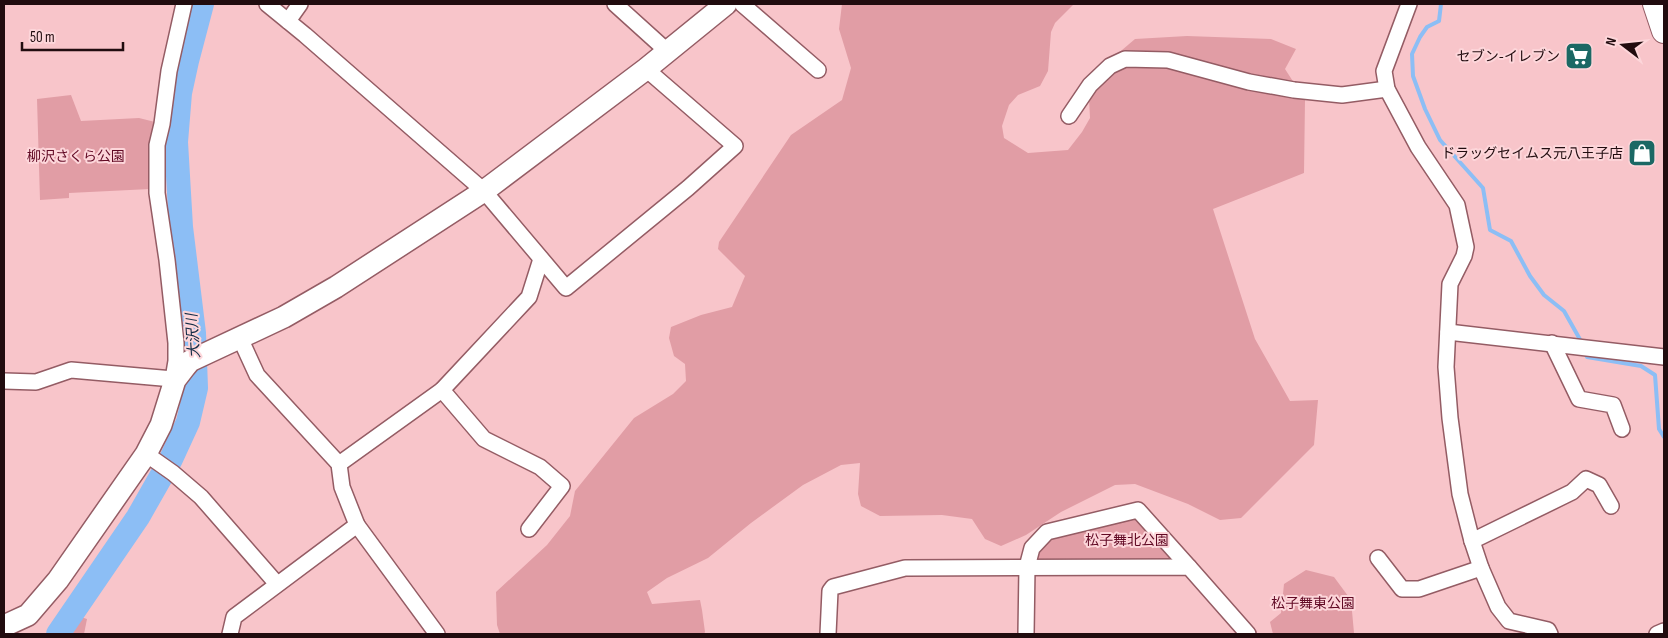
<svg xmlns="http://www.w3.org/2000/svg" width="1668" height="638" viewBox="0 0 1668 638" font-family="'Sofia Sans Condensed','Noto Sans JP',sans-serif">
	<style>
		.green { fill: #e19da5 }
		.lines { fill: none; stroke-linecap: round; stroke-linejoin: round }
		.stream { stroke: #8cbef5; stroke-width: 4 }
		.river { stroke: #8cbef5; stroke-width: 24 }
		.street-casing { stroke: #945c64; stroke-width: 18 }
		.secondary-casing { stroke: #945c64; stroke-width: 24 }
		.primary-casing { stroke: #945c64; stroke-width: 26 }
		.street { stroke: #fff; stroke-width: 15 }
		.secondary { stroke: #fff; stroke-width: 21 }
		.primary { stroke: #fff; stroke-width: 24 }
		.labels { text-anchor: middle; stroke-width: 4; stroke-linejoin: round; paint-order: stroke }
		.poi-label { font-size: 14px; fill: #210c0f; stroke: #fdd6da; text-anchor: end }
		.park-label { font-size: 14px; fill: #610924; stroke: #fdd6da }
		.water-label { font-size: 15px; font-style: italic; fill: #122c47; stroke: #fdd6da }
	</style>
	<rect width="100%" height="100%" fill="#f8c5ca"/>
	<g class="green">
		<polygon points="842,4 1074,4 1055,23 1051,32 1048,71 1040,86 1018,95 1009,105 1002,126 1004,138 1028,153 1068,150 1082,132 1090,118 1089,98 1095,73 1135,39 1187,36 1271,39 1296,49 1285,69 1305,100 1304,173 1213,209 1255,339 1290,401 1318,400 1314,445 1241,518 1220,520 1188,504 1135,484 1115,485 1061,512 1026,535 1001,546 985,539 972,519 942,515 880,516 861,506 858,494 860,463 841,465 803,485 751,523 708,558 667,578 647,592 652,604 700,600 702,610 705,632 704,634 500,634 497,625 496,592 547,545 570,516 575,491 634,418 673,394 686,381 685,364 674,356 669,338 671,327 701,315 732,307 745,276 718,249 719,242 791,135 842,100 851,68 839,29"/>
		<polygon points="71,95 81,121 139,118 155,122 150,189 69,193 69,198 40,200 37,99"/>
		<polygon points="1138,510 1189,567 1027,567 1047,532"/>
		<polygon points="1306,570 1334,577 1351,600 1354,633 1273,634 1270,622 1281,613 1284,584"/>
		<polygon points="69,613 87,619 84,634 52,634"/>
	</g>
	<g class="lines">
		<g class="stream">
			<polyline points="1441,4 1439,21 1427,27 1420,37 1412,54 1413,76 1425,109 1440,140 1483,188 1490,230 1511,241 1530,276 1544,295 1564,311 1582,343"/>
			<polyline points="1585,352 1587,357 1641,366 1655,375 1659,429 1664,437"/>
		</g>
		<polyline class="river" points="58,634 138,517 171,459 188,422 196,388 194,333 181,227 176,142 180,93 187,61 202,4"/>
		<defs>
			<g id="street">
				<polyline points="267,4 305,35 484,191 566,288 688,188 735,146 646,69"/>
				<polyline points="615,4 667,51"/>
				<polyline points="742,4 818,70"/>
				<polyline points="1409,4 1384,71 1387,89 1418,147 1457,205 1466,247 1464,256 1450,284 1446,367 1450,418 1460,494 1472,541 1481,568 1498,607 1509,621 1548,630 1550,634"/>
				<polyline points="288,21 300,4"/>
				<polyline points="1069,116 1090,85 1110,66 1125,59 1168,60 1249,82 1294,90 1342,95 1387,89"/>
				<polyline points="1448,332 1664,357"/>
				<polyline points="240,338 257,375 339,464 342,487 357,525 437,634"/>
				<polyline points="1552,343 1579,399 1613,405 1622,429"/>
				<polyline points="174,379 173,379 176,361 176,343 167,260 157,193 157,145 162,124 169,71 184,4"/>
				<polyline points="4,381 36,382 71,370 173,379"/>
				<polyline points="442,390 484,439 540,467 562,486 529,529"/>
				<polyline points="146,454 173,473 201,497 277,584"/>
				<polyline points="339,464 442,390 529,297 541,259"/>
				<polyline points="1472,541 1572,492 1586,479 1599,485 1611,506"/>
				<polyline points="1378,558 1402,589 1419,589 1481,568"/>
				<polyline points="230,634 234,617 357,525"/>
				<polyline points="828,634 830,591 833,587 905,568 1189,567 1248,634"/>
				<polyline points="1026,634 1027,567 1032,548 1047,532 1138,510 1189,567"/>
				<polyline points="1657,634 1664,631"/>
			</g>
			<polyline id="secondary" points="4,626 28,615 58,580 146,454 161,425 175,380 185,367 190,361 284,317 336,287 484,191 646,69 726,4"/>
			<polyline id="primary" points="1655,4 1664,31"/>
		</defs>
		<use href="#street" class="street-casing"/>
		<use href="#secondary" class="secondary-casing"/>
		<use href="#primary" class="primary-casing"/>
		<use href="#street" class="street"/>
		<use href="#secondary" class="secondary"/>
		<use href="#primary" class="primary"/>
	</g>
	<defs>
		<symbol id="supermarket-square" viewBox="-11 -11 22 22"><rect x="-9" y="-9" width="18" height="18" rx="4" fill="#1b6864" stroke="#fdd6da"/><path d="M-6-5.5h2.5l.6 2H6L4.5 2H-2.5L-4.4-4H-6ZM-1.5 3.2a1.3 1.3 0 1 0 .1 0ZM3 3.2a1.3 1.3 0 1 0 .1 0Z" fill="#fff"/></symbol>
		<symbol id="shop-square" viewBox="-11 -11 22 22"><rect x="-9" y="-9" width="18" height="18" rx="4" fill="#1b6864" stroke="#fdd6da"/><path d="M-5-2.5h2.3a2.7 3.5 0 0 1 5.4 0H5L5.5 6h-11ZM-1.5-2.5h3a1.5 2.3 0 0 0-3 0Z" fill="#fff"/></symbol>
	</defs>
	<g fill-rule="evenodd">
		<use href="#supermarket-square" x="1563" y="40" width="32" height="32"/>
		<use href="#shop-square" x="1626" y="137" width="32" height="32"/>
	</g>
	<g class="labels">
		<g class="poi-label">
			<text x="1560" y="61">セブン-イレブン</text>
			<text x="1623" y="158">ドラッグセイムス元八王子店</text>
		</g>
		<g class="park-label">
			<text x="76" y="161">柳沢さくら公園</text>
			<text x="1127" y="545">松子舞北公園</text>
			<text x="1313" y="608">松子舞東公園</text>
		</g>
		<g class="water-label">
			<text transform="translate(193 336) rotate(-94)" y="5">大沢川</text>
		</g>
	</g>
	<rect width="1668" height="638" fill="none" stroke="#210c0f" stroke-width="10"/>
	<g transform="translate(1623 45) rotate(286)" stroke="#fdd6da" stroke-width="4" paint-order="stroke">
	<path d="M0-4L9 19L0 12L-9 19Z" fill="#210c0f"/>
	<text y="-8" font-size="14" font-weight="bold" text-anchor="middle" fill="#210c0f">N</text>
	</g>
	<path d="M22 42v8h101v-8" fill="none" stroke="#210c0f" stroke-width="2.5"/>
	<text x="30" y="42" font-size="15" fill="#210c0f" stroke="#fdd6da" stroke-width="4" paint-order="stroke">50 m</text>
</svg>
